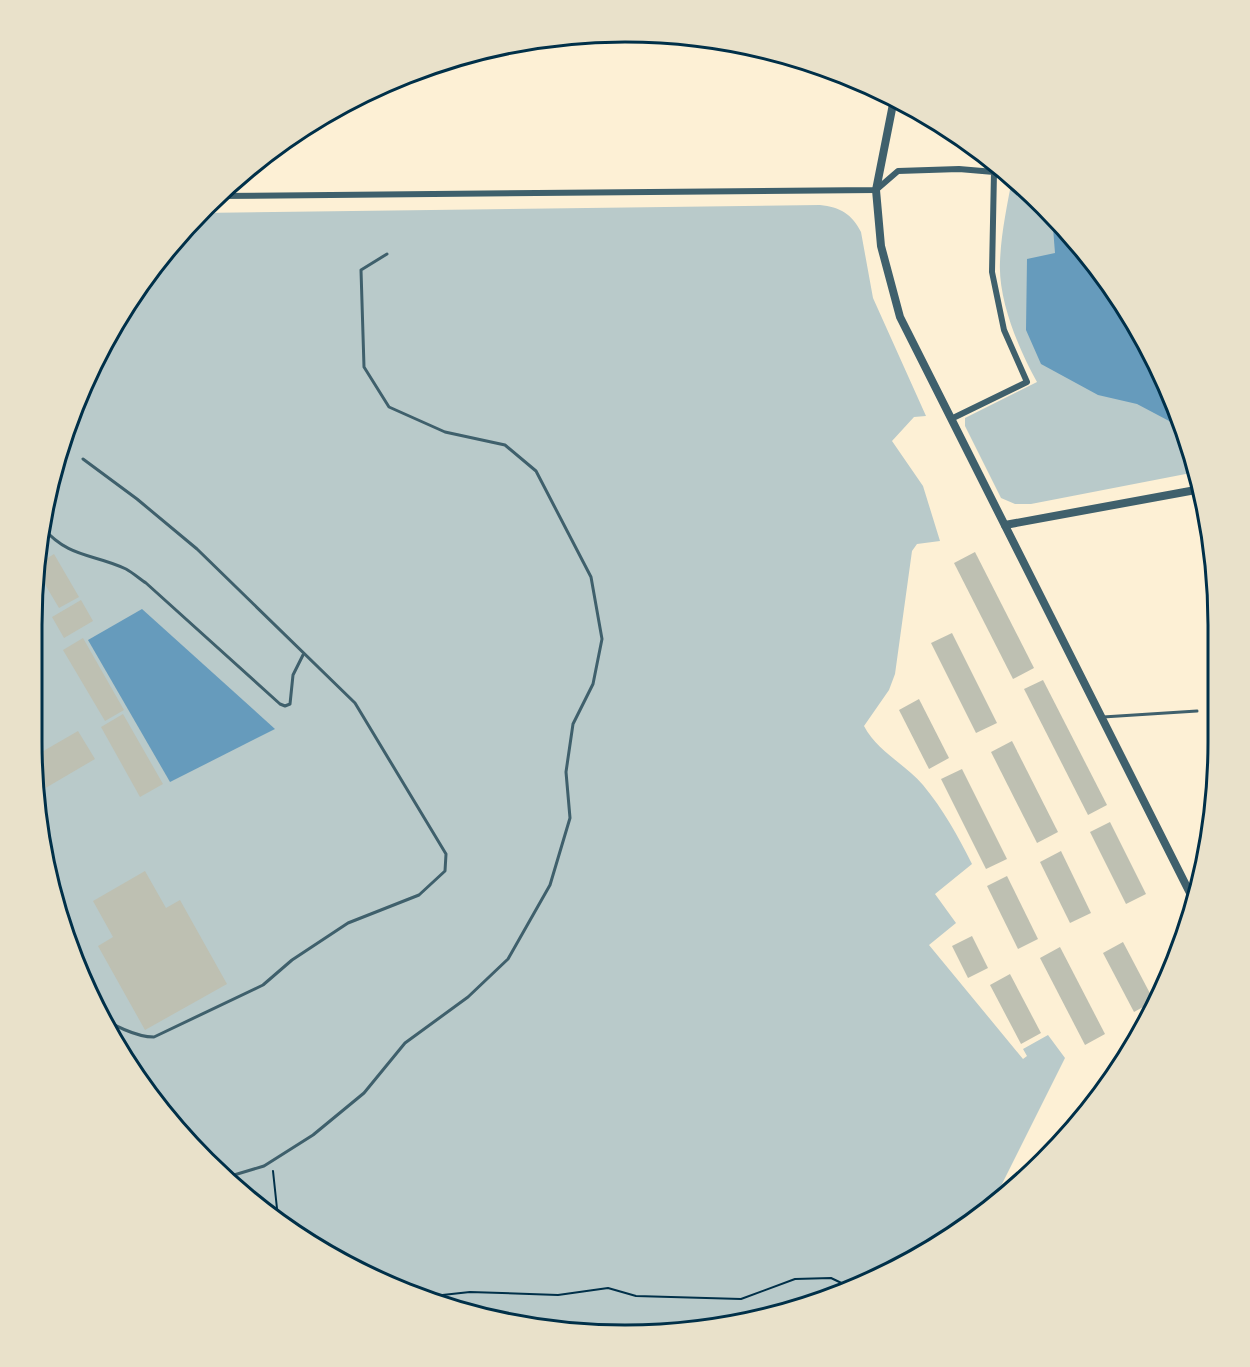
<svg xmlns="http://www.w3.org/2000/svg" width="1250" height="1367" viewBox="0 0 1250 1367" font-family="Arial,sans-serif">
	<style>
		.green { fill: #b9caca }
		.water { fill: #669bbc }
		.building { fill: #bec0b2 }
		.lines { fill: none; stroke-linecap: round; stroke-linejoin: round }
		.path { stroke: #003049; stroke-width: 2 }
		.service { stroke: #3f606c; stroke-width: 3 }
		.minor { stroke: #3f606c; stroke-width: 6 }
		.tertiary { stroke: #3f606c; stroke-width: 8 }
		.rim { fill: none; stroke: #003049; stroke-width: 3 }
	</style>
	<rect width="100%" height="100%" fill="#fdf0d5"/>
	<g class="green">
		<path d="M 1012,179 L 1045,206 L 1119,296 L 1173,398 L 1196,472 L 1031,504 L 1015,504 L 1001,498 L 965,426 L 965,418 L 1037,382 C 1019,350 998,300 1000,262 C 1001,234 1007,206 1012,179 Z"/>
		<path d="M 820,205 C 840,207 852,214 861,232 L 873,298 L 926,416 L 914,417 L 892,441 L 923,486 L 940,541 L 917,544 L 912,551 L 895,674 L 889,690 L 864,726 C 877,751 905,764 923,785 C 943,809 958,836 972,864 L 935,894 L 956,923 L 929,945 L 1023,1059 L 1027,1056 L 1023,1049 L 1048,1035 L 1065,1058 L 993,1202 L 955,1235 L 852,1290 L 740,1324 L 625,1335 L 472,1315 L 362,1274 L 234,1188 L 154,1103 L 93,1004 L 43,858 L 32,742 L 43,509 L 77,398 L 132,295 L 199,213 Z"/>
	</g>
	<g class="water">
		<polygon points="1052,215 1119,296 1173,398 1181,424 1171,422 1137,404 1098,395 1041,364 1026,330 1027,259 1055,253"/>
		<polygon points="142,609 275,729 170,782 88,640"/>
	</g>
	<g class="building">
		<polygon points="975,552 1034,668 1013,679 954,563"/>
		<polygon points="54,554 79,597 59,608 40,576 40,563"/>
		<polygon points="81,600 93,621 64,638 52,617"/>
		<polygon points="952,633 997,723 976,733 931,643"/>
		<polygon points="83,638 124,710 105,721 63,650"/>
		<polygon points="1043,680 1107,805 1088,815 1024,689"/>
		<polygon points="919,699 949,758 929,769 899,710"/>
		<polygon points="123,714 163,784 140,797 101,727"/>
		<polygon points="78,731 95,759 37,793 33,757"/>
		<polygon points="1012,741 1058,832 1037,843 991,752"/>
		<polygon points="962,769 1007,859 986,869 941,779"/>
		<polygon points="1110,822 1146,894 1126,904 1090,832"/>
		<polygon points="1061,851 1091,913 1070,923 1040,862"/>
		<polygon points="145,871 166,908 180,900 227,984 145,1030 98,946 113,937 93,901"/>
		<polygon points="1007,876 1038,939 1018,949 987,886"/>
		<polygon points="972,936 988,968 968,978 952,946"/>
		<polygon points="1123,942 1154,1001 1134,1012 1103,953"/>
		<polygon points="1060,947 1105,1034 1085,1045 1040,958"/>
		<polygon points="1010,974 1041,1033 1021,1044 990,985"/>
	</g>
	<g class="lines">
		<g class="path">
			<polyline points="273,1171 278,1218"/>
			<polyline points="424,1297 470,1292 558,1295 608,1288 636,1296 741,1299 795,1279 831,1278 854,1289"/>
		</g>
		<g class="service">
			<path d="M 83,459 L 137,499 L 197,549 L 355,703 L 446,854 L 445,871 L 419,895 L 348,923 L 292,960 L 263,985 L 154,1037 C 137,1037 110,1025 98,1013"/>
			<path d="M 42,527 C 70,559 92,553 126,569 C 133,573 140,579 146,583 L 280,704 L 285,706 L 290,704 L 293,675 L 303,655"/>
			<polyline points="1103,717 1197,711"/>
			<polyline points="224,1178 264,1166 313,1135 364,1093 405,1043 468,997 508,959 550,885 570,818 566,772 573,724 593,684 602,639 591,577 536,471 505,445 445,432 389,407 364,367 361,270 387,254"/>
		</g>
		<g class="minor">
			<polyline points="216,196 876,190 898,171 959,169 994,172"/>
			<polyline points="951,419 1027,382 1004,330 992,272 994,172 997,166"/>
		</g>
		<g class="tertiary">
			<polyline points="894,99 876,190 881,246 900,317 1194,901"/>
			<polyline points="1005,525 1201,489"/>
		</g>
	</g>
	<path d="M0 0H1250V1367H0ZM625 42H625A583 583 0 0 1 1208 625V742A583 583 0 0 1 625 1325H625A583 583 0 0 1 42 742V625A583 583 0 0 1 625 42Z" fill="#e9e1ca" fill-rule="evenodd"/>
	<path class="rim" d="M625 42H625A583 583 0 0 1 1208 625V742A583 583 0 0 1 625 1325H625A583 583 0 0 1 42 742V625A583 583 0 0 1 625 42Z"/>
</svg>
